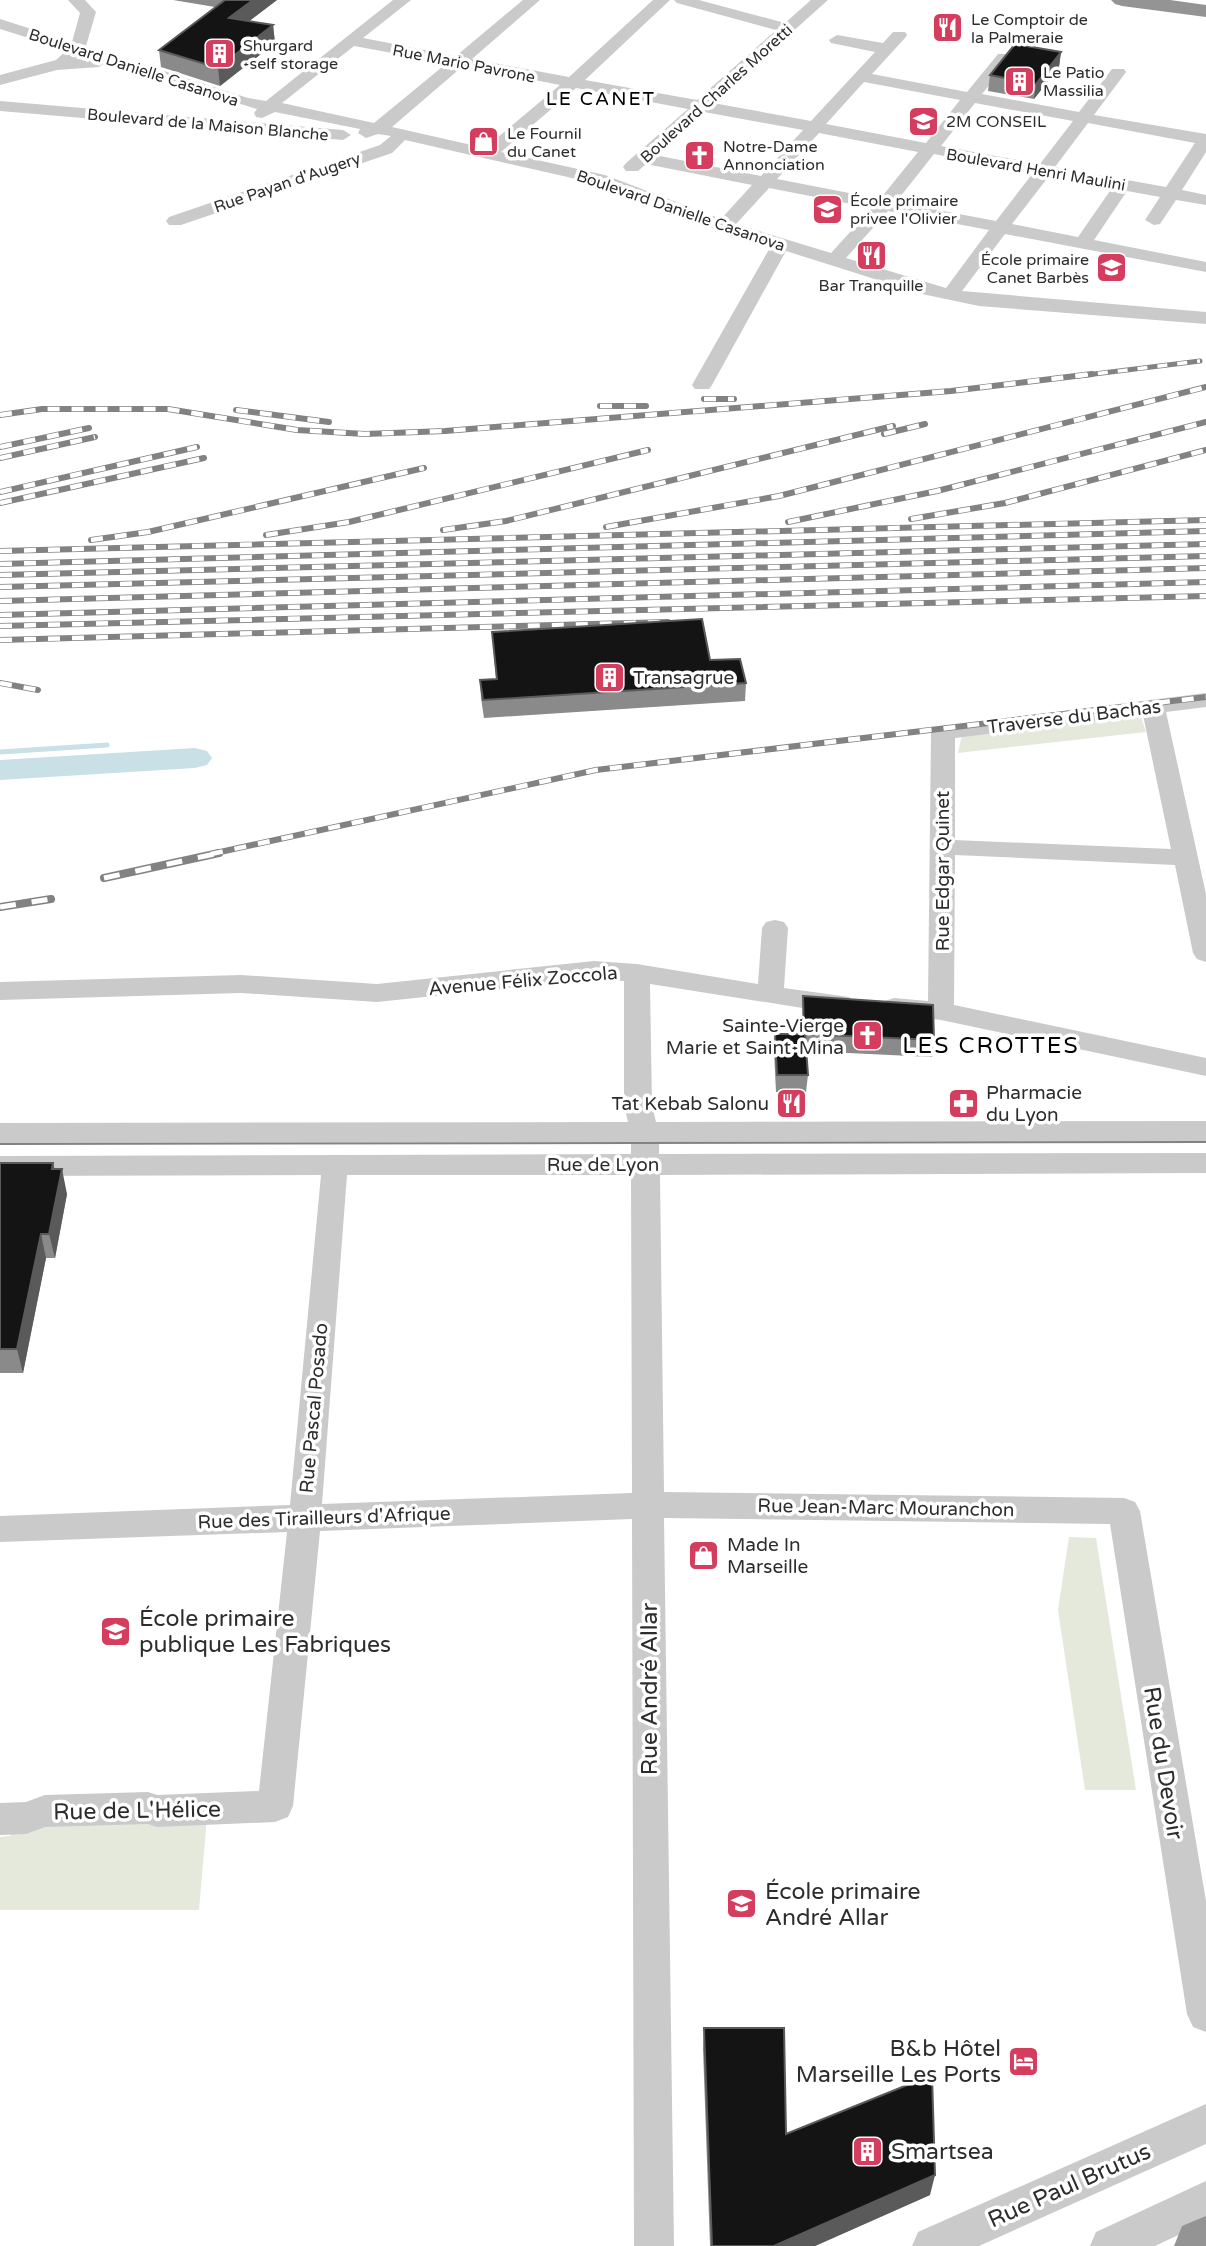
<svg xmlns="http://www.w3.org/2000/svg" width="1206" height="2246" viewBox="0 0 1206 2246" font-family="'Varela Round',sans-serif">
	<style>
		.green { fill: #e5e9db }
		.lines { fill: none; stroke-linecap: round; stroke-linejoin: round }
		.stream { stroke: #c9e0e7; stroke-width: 5 }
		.river { fill: #c9e0e7; fill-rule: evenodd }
		.minor { fill: #cacaca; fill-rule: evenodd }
		.highway { fill: #949494; fill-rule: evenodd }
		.tram { stroke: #828282; stroke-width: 2 }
		.rail-far2-casing { stroke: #828282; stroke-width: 5 }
		.rail-far1-casing { stroke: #828282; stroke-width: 6 }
		.rail-casing { stroke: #828282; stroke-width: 8 }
		.rail-far2 { stroke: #fff; stroke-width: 3.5; stroke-dasharray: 10; stroke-linecap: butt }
		.rail-far1 { stroke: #fff; stroke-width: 4.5; stroke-dasharray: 12; stroke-linecap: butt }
		.rail { stroke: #fff; stroke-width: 5; stroke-dasharray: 16; stroke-linecap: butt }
		.wall { fill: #8a8a8a }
		.shaded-wall { fill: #5a5a5a }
		.building { fill: #141414; stroke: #5a5a5a; stroke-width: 2 }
		.labels { text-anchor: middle; stroke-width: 7; stroke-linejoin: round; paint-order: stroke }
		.far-poi-label { font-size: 16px; fill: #2d2d2d; stroke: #fff; text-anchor: start }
		.far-street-label { font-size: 16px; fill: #2d2d2d; stroke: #fff }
		.far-quarter-label { font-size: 19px; letter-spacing: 2px; fill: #000; stroke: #fff }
		.poi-label { font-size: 19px; fill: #2d2d2d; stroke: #fff; text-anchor: start }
		.street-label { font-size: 19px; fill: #2d2d2d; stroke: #fff }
		.quarter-label { font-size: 23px; letter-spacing: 2px; fill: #000; stroke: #fff }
		.near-poi-label { font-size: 23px; fill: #2d2d2d; stroke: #fff; text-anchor: start }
		.near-street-label { font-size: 23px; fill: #2d2d2d; stroke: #fff }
	</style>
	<rect width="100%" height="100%" fill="#fff"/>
	<g class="green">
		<polygon points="1140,714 1146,732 958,753 962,734"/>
		<polygon points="1069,1537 1096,1538 1136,1790 1085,1790 1058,1610"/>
		<polygon points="207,1817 199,1910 0,1910 0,1837 10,1836 13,1825"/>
	</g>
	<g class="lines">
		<polyline class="stream" points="0,752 107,745"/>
		<polygon class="river" points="195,748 207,751 212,758 207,765 195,768 0,780 0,760"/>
		<g class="minor">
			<path d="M 68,0 L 85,0 L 96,12 L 86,46 L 248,98 L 266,101 L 393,0 L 411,0 L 363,38 L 456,56 L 523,0 L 540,0 L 472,59 L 569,77 L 653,0 L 670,0 L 585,80 L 697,100 L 776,30 L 677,3 L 674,0 L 699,0 L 785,23 L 811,0 L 828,0 L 713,103 L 811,121 L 875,52 L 831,43 L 829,40 L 837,35 L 883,43 L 893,32 L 905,32 L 907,35 L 905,38 L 872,74 L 967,92 L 998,54 L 1010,54 L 1012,57 L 982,94 L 1079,112 L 1112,69 L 1124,69 L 1126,72 L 1094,115 L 1206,134 L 1206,152 L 1182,190 L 1206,195 L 1206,205 L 1176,200 L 1160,224 L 1154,225 L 1145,220 L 1160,197 L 1127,191 L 1094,240 L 1206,262 L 1206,272 L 1005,234 L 962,291 L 1206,312 L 1206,324 L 979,306 L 922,294 L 786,251 L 712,385 L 709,389 L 695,389 L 692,385 L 771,246 L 678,217 L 594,183 L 405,140 L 392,153 L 181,225 L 169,225 L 166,221 L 169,217 L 380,145 L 391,136 L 378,134 L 366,138 L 358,133 L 360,129 L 275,112 L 262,118 L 256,117 L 254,113 L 257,109 L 106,63 L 99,67 L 57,70 L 0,85 L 0,75 L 56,60 L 67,50 L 0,29 L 0,19 L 72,42 L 80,13 ZM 354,46 L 447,63 L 374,123 L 282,103 ZM 80,55 L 90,58 L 76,59 ZM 463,66 L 560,85 L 485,148 L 392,127 ZM 864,82 L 960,100 L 926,143 L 826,124 ZM 576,88 L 688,109 L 626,163 L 623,167 L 626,171 L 638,171 L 646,164 L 752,185 L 721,219 L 605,175 L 501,152 ZM 975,103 L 1073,121 L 1040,164 L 941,146 ZM 704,112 L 803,130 L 761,176 L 655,155 ZM 1088,123 L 1195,143 L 1166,187 L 1055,167 ZM 819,133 L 918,152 L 880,199 L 777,179 ZM 934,154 L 1033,173 L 996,221 L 896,202 ZM 1049,176 L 1112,188 L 1078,237 L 1012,224 ZM 769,188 L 872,208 L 831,253 L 736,224 ZM 888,211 L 989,230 L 946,288 L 846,258 Z"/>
			<polygon points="0,101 343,130 351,135 343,140 0,111"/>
			<path d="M 1206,693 L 1206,707 L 1166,712 L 1206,894 L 1206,962 L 1197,959 L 1193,953 L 1175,865 L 955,855 L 954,1005 L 1206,1058 L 1206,1076 L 941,1020 L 885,1013 L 881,1007 L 885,1001 L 894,998 L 928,1001 L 931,732 L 935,727 ZM 1143,715 L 1171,849 L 955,840 L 955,738 Z"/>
			<path d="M 775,920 L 784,922 L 788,928 L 784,988 L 849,997 L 853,1003 L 849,1009 L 840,1012 L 809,1009 L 650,984 L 652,1105 L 656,1122 L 1206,1121 L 1206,1141 L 659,1142 L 659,1154 L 1206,1153 L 1206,1173 L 660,1175 L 664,1492 L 1124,1498 L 1135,1502 L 1140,1511 L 1206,1901 L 1206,2032 L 1193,2027 L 1187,2014 L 1110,1524 L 664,1518 L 674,2246 L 634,2246 L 632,1519 L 320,1531 L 293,1806 L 288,1817 L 275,1822 L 157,1827 L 148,1824 L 45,1827 L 26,1834 L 0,1835 L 0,1803 L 26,1802 L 45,1795 L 148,1792 L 157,1795 L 259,1791 L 287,1532 L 0,1542 L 0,1516 L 290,1505 L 321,1175 L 0,1176 L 0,1156 L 631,1154 L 631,1142 L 0,1143 L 0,1123 L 628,1122 L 624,1105 L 624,981 L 594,979 L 377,1002 L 241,993 L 0,1000 L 0,982 L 241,975 L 377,984 L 594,961 L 637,964 L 758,984 L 762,928 L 766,922 ZM 347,1175 L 631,1175 L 632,1493 L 322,1504 Z"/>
			<polygon points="1206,2104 1206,2144 979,2246 912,2246 918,2232"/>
			<polygon points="1206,2181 1206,2222 1155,2246 1090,2246 1096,2232"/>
		</g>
		<g class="highway">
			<polygon points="1111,0 1170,0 1206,5 1206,17 1122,6 1115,4"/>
			<polygon points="1206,2216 1206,2246 1174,2246 1182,2226"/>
		</g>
		<polyline class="tram" points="0,1144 1206,1142"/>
		<defs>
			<polyline id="rail-far2" points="1078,376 1200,361"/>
			<g id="rail-far1">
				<polyline points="704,399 734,399"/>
				<polyline points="600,406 646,406"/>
				<polyline points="236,410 329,422"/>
				<polyline points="0,415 42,409 168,409 297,430 365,434 445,431 951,391 1092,374"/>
				<polyline points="884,434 925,424"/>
				<polyline points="0,447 89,428"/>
				<polyline points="0,458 95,437"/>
				<polyline points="0,492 197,447"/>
				<polyline points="0,503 204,458"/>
				<polyline points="911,519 1005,503 1206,450"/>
				<polyline points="788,522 937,491 1206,422"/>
				<polyline points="606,527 779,496 1206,387"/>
				<polyline points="443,530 506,521 893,426"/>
				<polyline points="266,535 349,522 648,450"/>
				<polyline points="91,540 148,532 424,468"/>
				<polyline points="0,551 1206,520"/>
				<polyline points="0,564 1206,531"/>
				<polyline points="0,575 1206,544"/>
				<polyline points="0,587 1206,556"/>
				<polyline points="0,601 1206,568"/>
				<polyline points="0,615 1206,582"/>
				<polyline points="0,626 1206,596"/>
				<polyline points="0,640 668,622"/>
				<polyline points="0,683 38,690"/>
				<polyline points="211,854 596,770 1206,697"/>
			</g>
			<g id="rail">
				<polyline points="104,878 219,853"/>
				<polyline points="0,907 51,899"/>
			</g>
		</defs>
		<use href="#rail-far2" class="rail-far2-casing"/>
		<use href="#rail-far1" class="rail-far1-casing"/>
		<use href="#rail" class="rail-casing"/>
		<use href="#rail-far2" class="rail-far2"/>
		<use href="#rail-far1" class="rail-far1"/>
		<use href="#rail" class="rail"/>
	</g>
	<g class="wall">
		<polygon points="173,0 277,0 249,21 273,25 275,43 220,86 161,67 159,50 215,7"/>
		<polygon points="1061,52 1059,67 1034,99 988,91 990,75"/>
		<polygon points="492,632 710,660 746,683 745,701 484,718 481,698 480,680 496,679"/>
		<polygon points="803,996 934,1040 932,1057 806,1051 808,1075 806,1092 776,1092 774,1051 775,1034 802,1034"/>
		<polygon points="0,1163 67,1194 55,1258 46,1258 23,1373 0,1373"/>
		<polygon points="704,2028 786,2134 930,2195 815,2246 710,2246 703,2049"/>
	</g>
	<g class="shaded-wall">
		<polygon points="253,0 277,0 231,35 229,18"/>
		<polygon points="273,25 275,43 220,86 218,68"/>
		<polygon points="1061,52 1059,67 1034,99 1036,84"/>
		<polygon points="53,1163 59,1186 62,1169 67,1194 55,1258 49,1234 52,1169"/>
		<polygon points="41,1234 46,1258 23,1373 17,1349"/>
		<polygon points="935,2175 930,2195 815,2246 774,2246"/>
	</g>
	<g class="building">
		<polygon points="225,0 253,0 229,18 273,25 218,68 159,50"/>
		<polygon points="1015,44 1061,52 1036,84 990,75"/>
		<polygon points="702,619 710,660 740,659 746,683 483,700 480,680 497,679 492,632"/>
		<polygon points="803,996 933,1005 934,1040 805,1034 808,1075 777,1075 775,1034 804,1034"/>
		<polygon points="0,1163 53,1163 52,1169 62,1169 49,1234 41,1234 17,1349 0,1349"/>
		<polygon points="704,2028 784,2028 786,2134 932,2075 935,2175 774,2246 712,2246"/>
	</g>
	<defs>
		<symbol id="restaurant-square" viewBox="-11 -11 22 22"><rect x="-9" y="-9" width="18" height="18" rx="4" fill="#d53d5f" stroke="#fff"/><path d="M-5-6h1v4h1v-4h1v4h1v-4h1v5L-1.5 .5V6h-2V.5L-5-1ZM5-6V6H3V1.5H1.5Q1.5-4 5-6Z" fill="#fff"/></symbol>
		<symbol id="building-square" viewBox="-11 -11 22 22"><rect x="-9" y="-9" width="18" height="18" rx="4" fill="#d53d5f" stroke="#fff"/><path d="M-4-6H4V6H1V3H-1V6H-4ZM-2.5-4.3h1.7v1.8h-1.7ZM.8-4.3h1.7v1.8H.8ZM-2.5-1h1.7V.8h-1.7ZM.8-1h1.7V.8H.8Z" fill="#fff"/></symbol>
		<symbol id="university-square" viewBox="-11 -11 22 22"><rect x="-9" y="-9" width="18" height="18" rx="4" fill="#d53d5f" stroke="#fff"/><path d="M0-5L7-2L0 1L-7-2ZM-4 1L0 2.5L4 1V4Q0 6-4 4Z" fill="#fff"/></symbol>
		<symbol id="shop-square" viewBox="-11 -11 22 22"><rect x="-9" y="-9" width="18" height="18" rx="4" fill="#d53d5f" stroke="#fff"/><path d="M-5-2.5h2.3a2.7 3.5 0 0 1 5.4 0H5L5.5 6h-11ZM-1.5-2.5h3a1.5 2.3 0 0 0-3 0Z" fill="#fff"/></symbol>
		<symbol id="church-square" viewBox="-11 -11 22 22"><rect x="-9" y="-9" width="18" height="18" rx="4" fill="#d53d5f" stroke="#fff"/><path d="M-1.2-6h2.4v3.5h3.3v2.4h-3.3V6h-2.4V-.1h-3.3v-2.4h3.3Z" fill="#fff"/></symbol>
		<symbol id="school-square" viewBox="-11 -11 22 22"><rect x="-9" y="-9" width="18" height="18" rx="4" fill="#d53d5f" stroke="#fff"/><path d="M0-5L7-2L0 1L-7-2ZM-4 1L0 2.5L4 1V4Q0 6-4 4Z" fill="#fff"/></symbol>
		<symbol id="pharmacy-square" viewBox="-11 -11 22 22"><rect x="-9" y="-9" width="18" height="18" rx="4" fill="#d53d5f" stroke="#fff"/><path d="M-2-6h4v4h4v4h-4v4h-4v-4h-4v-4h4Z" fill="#fff"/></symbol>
		<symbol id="hotel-square" viewBox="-11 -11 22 22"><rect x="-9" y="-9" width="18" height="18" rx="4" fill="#d53d5f" stroke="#fff"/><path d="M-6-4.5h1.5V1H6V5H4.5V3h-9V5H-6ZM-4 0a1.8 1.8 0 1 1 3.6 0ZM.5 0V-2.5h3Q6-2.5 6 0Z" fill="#fff"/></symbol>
	</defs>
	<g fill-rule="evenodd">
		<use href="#restaurant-square" x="930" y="10" width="35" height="35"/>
		<use href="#building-square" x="202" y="36" width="35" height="35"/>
		<use href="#building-square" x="1002" y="64" width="35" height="35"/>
		<use href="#university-square" x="906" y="104" width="35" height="35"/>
		<use href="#shop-square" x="466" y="124" width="35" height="35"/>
		<use href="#church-square" x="682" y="138" width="35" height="35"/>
		<use href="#school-square" x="810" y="192" width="35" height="35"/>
		<use href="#restaurant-square" x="854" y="238" width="35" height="35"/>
		<use href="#school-square" x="1094" y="250" width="35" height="35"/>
		<use href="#building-square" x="592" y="660" width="35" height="35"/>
		<use href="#church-square" x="850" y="1018" width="35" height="35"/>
		<use href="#restaurant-square" x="774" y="1086" width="35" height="35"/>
		<use href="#pharmacy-square" x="946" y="1086" width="35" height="35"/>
		<use href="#shop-square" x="686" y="1538" width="35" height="35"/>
		<use href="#school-square" x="98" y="1614" width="35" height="35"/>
		<use href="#school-square" x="724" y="1886" width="35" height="35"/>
		<use href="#hotel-square" x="1006" y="2044" width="35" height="35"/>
		<use href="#building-square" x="850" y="2134" width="35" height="35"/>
	</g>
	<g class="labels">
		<g class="far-poi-label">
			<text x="971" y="25">Le Comptoir de<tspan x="971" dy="18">la Palmeraie</tspan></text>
			<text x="243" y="51">Shurgard<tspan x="243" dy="18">-self storage</tspan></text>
			<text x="1043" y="78">Le Patio<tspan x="1043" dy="18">Massilia</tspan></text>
			<text x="946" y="127">2M CONSEIL</text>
			<text x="507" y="139">Le Fournil<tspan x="507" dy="18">du Canet</tspan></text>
			<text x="723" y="152">Notre-Dame<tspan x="723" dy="18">Annonciation</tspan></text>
			<text x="850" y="206">École primaire<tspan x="850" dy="18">privee l'Olivier</tspan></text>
			<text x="1089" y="265" text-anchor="end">École primaire<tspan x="1089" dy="18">Canet Barbès</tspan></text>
			<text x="871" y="291" text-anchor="middle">Bar Tranquille</text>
		</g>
		<g class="far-street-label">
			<text transform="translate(464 63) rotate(11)" y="6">Rue Mario Pavrone</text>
			<text transform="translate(134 67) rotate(18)" y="6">Boulevard Danielle Casanova</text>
			<text transform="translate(716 93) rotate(-42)" y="6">Boulevard Charles Moretti</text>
			<text transform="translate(208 124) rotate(5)" y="6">Boulevard de la Maison Blanche</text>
			<text transform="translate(1036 169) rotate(10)" y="6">Boulevard Henri Maulini</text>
			<text transform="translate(287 182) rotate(-19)" y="6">Rue Payan d'Augery</text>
			<text transform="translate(681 210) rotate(19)" y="6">Boulevard Danielle Casanova</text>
		</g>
		<g class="far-quarter-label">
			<text x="601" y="105">LE CANET</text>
		</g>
		<g class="poi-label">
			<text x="633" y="684">Transagrue</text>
			<text x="844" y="1032" text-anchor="end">Sainte-Vierge<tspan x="844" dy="22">Marie et Saint-Mina</tspan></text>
			<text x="986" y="1099">Pharmacie<tspan x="986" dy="22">du Lyon</tspan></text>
			<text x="769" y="1110" text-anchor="end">Tat Kebab Salonu</text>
			<text x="727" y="1551">Made In<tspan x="727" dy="22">Marseille</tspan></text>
		</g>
		<g class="street-label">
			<text transform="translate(1074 716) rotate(-7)" y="7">Traverse du Bachas</text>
			<text transform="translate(942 871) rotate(-90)" y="7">Rue Edgar Quinet</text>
			<text transform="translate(523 980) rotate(-5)" y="7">Avenue Félix Zoccola</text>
			<text x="603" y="1171">Rue de Lyon</text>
			<text transform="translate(313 1408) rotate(-85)" y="7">Rue Pascal Posado</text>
			<text transform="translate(886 1507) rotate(1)" y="7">Rue Jean-Marc Mouranchon</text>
			<text transform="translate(324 1517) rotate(-2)" y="7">Rue des Tirailleurs d'Afrique</text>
		</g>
		<g class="quarter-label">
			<text x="991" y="1053">LES CROTTES</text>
		</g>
		<g class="near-poi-label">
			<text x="139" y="1626">École primaire<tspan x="139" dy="26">publique Les Fabriques</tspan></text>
			<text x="765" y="1899">École primaire<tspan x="765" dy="26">André Allar</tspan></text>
			<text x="1001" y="2056" text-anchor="end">B&amp;b Hôtel<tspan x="1001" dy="26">Marseille Les Ports</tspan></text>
			<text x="891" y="2159">Smartsea</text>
		</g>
		<g class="near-street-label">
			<text transform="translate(649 1689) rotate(-90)" y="8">Rue André Allar</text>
			<text transform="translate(1164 1763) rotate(81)" y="8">Rue du Devoir</text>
			<text transform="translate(137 1810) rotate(-1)" y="8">Rue de L'Hélice</text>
			<text transform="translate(1069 2185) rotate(-24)" y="8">Rue Paul Brutus</text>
		</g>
	</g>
</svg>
